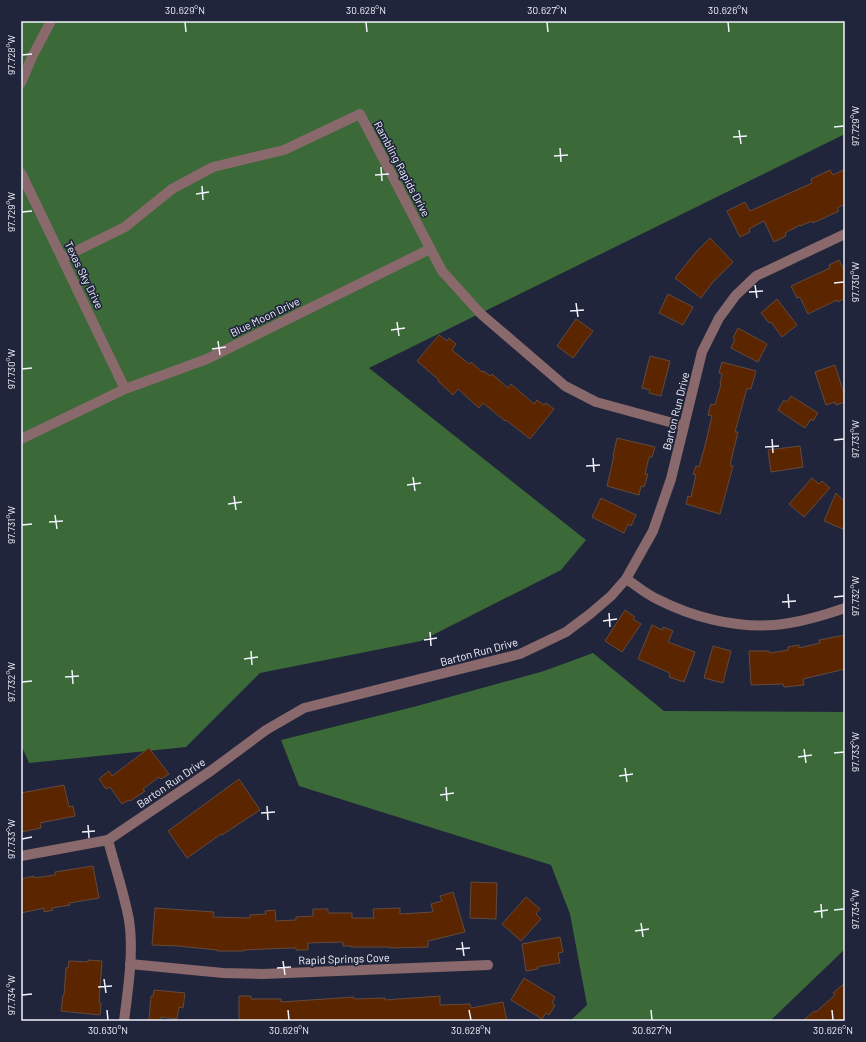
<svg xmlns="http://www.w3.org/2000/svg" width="866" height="1042" viewBox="0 0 866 1042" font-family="Barlow,sans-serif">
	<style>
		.forest { fill: #3b6938 }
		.building { fill: #5b2500; stroke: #644a3c }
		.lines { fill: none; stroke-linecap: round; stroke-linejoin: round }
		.street { stroke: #89696b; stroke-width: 10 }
		.ticks { fill: none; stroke: #f1f3fc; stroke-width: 1.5 }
		.labels { text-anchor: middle; stroke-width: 3.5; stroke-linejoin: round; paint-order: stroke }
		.street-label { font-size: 11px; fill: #f1f3fc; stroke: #21253b }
		.neatline { fill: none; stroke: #f1f3fc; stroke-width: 1.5 }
		.ticks-label { font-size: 10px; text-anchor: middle; fill: #f1f3fc }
	</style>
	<rect width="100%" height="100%" fill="#21253b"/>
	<g class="forest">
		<polygon points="21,21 845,21 845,134 369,368 586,540 561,570 421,641 260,673 186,747 29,763 21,745"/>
		<polygon points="593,653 664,711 845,712 845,949 770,1021 570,1021 587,1005 570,914 551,865 299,786 281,740 417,706 544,671"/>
	</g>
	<g class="building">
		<polygon points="845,169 845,204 837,208 839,211 813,223 812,221 800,226 800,225 785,233 786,236 774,242 764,221 749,229 750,232 740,237 727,211 745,202 750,211 812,183 811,179 830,170 833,175"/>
		<polygon points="710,238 733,262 712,283 701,298 675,278 696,252"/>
		<polygon points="839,260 845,272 845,298 838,302 837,300 808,314 800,297 797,298 791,286 830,268 829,265"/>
		<polygon points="668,294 693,307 683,325 659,313"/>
		<polygon points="777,299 797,325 782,337 771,322 769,323 761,313"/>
		<polygon points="576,319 593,331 573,358 557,346"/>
		<polygon points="738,328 767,344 758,362 731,348 735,339 733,338"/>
		<polygon points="439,335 447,341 449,338 456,344 452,350 469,364 471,362 482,372 484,371 490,376 492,374 508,388 511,384 534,404 537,400 544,405 546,403 554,409 530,439 506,420 505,421 483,403 479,408 458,389 453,395 438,381 439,380 417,361"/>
		<polygon points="650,356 670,361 661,396 649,393 650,390 642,388"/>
		<polygon points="722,362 756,371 751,389 747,388 735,432 738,432 730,465 733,466 720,514 686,504 688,496 691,497 696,475 693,474 696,466 699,467 705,446 712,416 708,415 711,404 715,405 721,384 720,384 722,374 719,373"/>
		<polygon points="835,365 845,397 845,402 836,405 835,402 826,405 815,372"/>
		<polygon points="791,396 818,413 813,421 811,419 805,428 778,410 784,400 787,402"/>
		<polygon points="617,438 655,447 652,457 649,457 645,474 648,474 644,487 641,486 639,495 607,486 614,456 613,456"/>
		<polygon points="800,446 803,467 771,472 768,450"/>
		<polygon points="812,478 819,484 822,481 830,488 804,517 789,504"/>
		<polygon points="836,493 845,502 845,524 843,529 824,521"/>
		<polygon points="601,498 636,515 631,526 628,524 624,533 592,517"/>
		<polygon points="625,610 635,617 633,619 641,624 622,652 605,641"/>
		<polygon points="652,625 662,630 663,627 673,631 668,642 695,652 684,682 669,677 670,673 638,659"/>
		<polygon points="845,635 845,669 803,679 804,685 784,687 783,684 751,685 749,651 769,651 770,653 788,650 788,647 799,645 799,648 820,643 819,640"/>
		<polygon points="713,646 731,651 723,683 704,678"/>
		<polygon points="149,748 169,774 161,779 159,777 143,789 145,791 130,801 129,800 122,804 110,787 106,789 99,779 109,771 112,776"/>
		<polygon points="239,779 260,810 222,835 221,834 187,858 168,831"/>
		<polygon points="64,785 69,807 73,806 75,816 40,823 41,828 21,832 21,793"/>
		<polygon points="93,866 99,898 69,903 70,905 52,908 53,910 44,912 44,908 21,913 21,879 34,876 34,878 55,875 55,872"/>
		<polygon points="471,882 497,883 496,919 470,918"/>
		<polygon points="453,892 465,932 428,941 428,947 390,948 390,947 351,947 351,946 343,946 343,942 308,943 308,950 296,950 296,948 290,948 244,950 244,951 217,951 217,950 178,946 152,945 155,908 214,912 213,917 250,918 250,915 266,914 265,911 275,910 276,921 296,920 296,917 313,916 313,909 328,909 328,913 352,913 352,918 374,918 373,909 400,908 400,914 433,912 431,904 442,901 440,896"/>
		<polygon points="526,897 540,909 536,914 541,919 521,941 502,924"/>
		<polygon points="560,937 563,952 558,953 560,963 537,967 538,969 526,971 522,944"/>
		<polygon points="88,960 102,961 99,1002 101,1003 100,1015 61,1011 63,995 64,995 66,968 68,968 69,961 88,962"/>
		<polygon points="524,978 555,997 552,1003 555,1005 549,1015 546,1013 542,1019 511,1000"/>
		<polygon points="845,983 845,1021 803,1021 814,1011 816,1012 835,995 833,993"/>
		<polygon points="154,990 185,993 183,1008 179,1007 177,1019 161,1017 160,1021 149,1020 151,996 153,996"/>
		<polygon points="239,996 251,996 251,999 281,999 281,1002 354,997 354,999 385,998 385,1000 440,996 440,1005 470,1004 471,1008 503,1002 507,1021 239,1021"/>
	</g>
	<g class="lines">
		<g class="street">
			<polyline points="21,83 32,57 51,21"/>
			<polyline points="21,173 125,389"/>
			<polyline points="62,258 125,227 172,189 213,167 284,150 360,114 442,271 481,314 565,386 596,402 684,426"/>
			<polyline points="21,439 125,389 207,359 430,249"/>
			<path d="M 626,579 C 636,585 646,594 657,599 C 692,617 734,628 774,625 C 798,623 822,616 845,608"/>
			<path d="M 108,840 C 115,867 124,893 129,920 C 134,952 128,989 124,1021"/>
			<polyline points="21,856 108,840 212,770 266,730 304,708 520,654 566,632 590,614 611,596 626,579 653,531 671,479 702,352 719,318 736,295 756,276 845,234"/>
			<polyline points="130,964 223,973 262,974 488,965"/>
		</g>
	</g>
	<path class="ticks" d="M 185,22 L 186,32M 366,22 L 367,32M 547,22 L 548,32M 728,22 L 729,32M 22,55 L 32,54M 834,127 L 844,126M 739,130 L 741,144M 733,137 L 747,136M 560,148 L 561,162M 554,156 L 568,155M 381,167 L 382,181M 375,175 L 389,174M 202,186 L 203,200M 196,194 L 209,192M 22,212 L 32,211M 834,283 L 844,282M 755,285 L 757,298M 749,292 L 763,291M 576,303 L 578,317M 570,311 L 584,310M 397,322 L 399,336M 391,330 L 405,328M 218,341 L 220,355M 212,349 L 226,347M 22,369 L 32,368M 772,439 L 773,453M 834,440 L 844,439M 765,447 L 779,446M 593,458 L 594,472M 586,466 L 600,465M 413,477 L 415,491M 407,485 L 421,483M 234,496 L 236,510M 228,504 L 242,502M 55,515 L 57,529M 49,522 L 63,521M 22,525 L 32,524M 788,594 L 789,608M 834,597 L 844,596M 782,602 L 796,601M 609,613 L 610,627M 603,621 L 617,619M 430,632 L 431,646M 424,640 L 437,638M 251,651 L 252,665M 244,659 L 258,657M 72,670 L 73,684M 65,677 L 79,676M 22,682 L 32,681M 804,749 L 806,763M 834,753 L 844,752M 798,757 L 812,755M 625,768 L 627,782M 619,776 L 633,774M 446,787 L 447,801M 440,795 L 454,793M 267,806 L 268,820M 261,813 L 275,812M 88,825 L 89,838M 82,832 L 95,831M 22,839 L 32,837M 821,904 L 822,918M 834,910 L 844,909M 814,912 L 828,910M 641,923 L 643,937M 635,931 L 649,929M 462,942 L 464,956M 456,949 L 470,948M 283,961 L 285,975M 277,968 L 291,967M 104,979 L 106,993M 98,987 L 112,986M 22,995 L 32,994M 107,1010 L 108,1020M 288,1010 L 289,1020M 469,1010 L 471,1020M 651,1010 L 652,1020M 832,1010 L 833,1020"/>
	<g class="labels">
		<g class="street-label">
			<text transform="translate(402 169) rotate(62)" y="4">Rambling Rapids Drive</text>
			<text transform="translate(84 275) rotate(64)" y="4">Texas Sky Drive</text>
			<text transform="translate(265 317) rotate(-26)" y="4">Blue Moon Drive</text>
			<text transform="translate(676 411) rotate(-76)" y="4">Barton Run Drive</text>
			<text transform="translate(479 652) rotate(-15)" y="4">Barton Run Drive</text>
			<text transform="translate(171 783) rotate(-34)" y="4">Barton Run Drive</text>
			<text transform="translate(344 959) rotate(-2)" y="4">Rapid Springs Cove</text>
		</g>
	</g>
	<rect width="866" height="1042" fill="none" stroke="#21253b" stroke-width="44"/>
	<rect x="22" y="22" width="822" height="998" class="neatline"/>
	<g class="ticks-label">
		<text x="185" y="14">30.629°N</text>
		<text x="366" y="14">30.628°N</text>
		<text x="547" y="14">30.627°N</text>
		<text x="728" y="14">30.626°N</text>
		<text transform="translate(11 55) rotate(-90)" y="4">97.728°W</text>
		<text transform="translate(855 126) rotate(-90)" y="4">97.729°W</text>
		<text transform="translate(11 212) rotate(-90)" y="4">97.729°W</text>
		<text transform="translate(855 282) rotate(-90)" y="4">97.730°W</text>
		<text transform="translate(11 369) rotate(-90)" y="4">97.730°W</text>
		<text transform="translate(855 439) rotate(-90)" y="4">97.731°W</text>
		<text transform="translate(11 525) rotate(-90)" y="4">97.731°W</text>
		<text transform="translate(855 596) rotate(-90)" y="4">97.732°W</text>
		<text transform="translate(11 682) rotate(-90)" y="4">97.732°W</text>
		<text transform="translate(855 752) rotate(-90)" y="4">97.733°W</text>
		<text transform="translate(11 839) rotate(-90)" y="4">97.733°W</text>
		<text transform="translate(855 909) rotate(-90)" y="4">97.734°W</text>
		<text transform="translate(11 995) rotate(-90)" y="4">97.734°W</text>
		<text x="108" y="1034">30.630°N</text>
		<text x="289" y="1034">30.629°N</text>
		<text x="471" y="1034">30.628°N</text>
		<text x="652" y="1034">30.627°N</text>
		<text x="833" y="1034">30.626°N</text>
	</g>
</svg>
